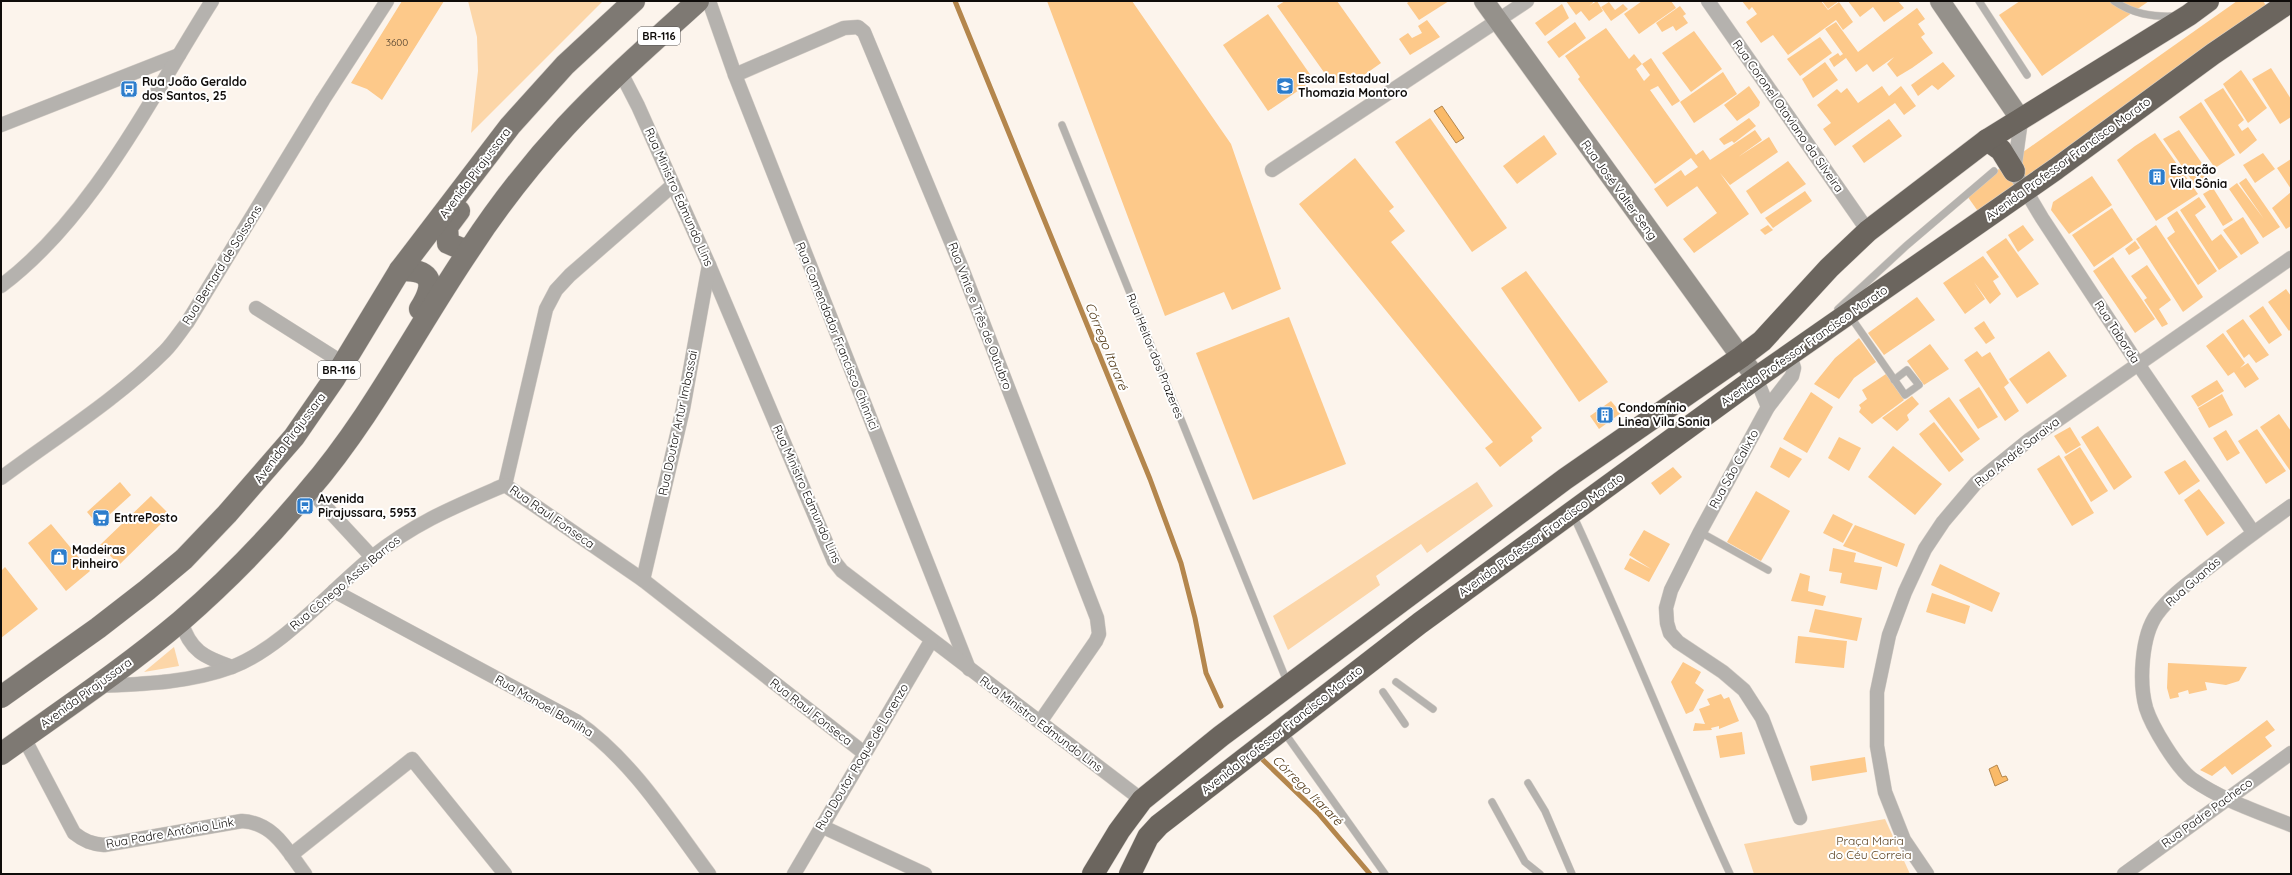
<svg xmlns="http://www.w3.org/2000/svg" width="2292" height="875" viewBox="0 0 2292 875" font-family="Quicksand,sans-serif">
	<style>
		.green { fill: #fcd6a8 }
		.water { fill: #faba68; stroke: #b4864c }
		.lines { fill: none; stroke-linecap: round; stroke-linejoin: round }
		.stream { stroke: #b4864c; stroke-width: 5 }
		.building { fill: #fdc98a }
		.lane-casing { stroke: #d6cfc8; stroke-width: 8 }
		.street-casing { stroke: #d6cfc8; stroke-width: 15 }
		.secondary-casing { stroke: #d6cfc8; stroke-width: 21 }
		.primary-casing { stroke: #d6cfc8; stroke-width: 23 }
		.highway-casing { stroke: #d6cfc8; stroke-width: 23 }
		.lane { stroke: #b5b2ae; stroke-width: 7 }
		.street { stroke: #b5b2ae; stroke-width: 14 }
		.secondary { stroke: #95918b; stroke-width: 20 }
		.primary { stroke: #7e7973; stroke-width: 22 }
		.highway { stroke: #6b655e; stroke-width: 22 }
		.labels { text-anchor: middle; stroke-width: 4; stroke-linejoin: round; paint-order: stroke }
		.number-label { font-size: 10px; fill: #4a3b2a }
		.shield { fill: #fff; stroke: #575554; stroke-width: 1 }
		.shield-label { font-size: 11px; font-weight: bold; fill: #0f0c0a }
		.poi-label { font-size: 12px; font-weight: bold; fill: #0f0c0a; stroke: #fff; text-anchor: start }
		.street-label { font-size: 12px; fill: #0f0c0a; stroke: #fff }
		.park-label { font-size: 12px; fill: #583e1c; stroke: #fff }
		.water-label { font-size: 13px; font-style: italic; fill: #503613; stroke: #fff }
	</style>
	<rect width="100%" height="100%" fill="#fcf4ec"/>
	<g class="green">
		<polygon points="468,1 603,1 471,133 478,71 477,37"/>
		<polygon points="1477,482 1493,506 1427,553 1421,544 1376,576 1380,585 1288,650 1273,616"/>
		<polygon points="174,647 179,666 144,672"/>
		<polygon points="1885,819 1910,874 1754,874 1744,844"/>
	</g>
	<g class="water">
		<polygon points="1442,106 1464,138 1456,143 1434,111"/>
		<polygon points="1997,765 2002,777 2006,776 2008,780 1995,786 1989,769"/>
	</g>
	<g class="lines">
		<g class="stream">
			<polyline points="955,1 1150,479 1181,563 1195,618 1206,673 1221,706"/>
			<polyline points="1262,759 1318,813 1370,874"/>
		</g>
	</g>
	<g class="building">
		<polygon points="402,1 444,1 382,100 367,89 351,83"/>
		<polygon points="1047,1 1132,1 1231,144 1281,289 1232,310 1224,292 1165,316"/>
		<polygon points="1285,1 1337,1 1381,63 1350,85 1345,78 1333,85 1277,6"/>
		<polygon points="1410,1 1449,1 1419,20 1407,3"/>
		<polygon points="1566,1 1592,1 1593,3 1589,6 1597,1 1603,11 1589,21 1581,11 1576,15"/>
		<polygon points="1642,1 1671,1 1676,8 1639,34 1624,14"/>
		<polygon points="1742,1 1821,1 1828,10 1839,2 1853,22 1843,30 1836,20 1788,55 1773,35 1761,43 1746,22 1757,14 1752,7 1749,10"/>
		<polygon points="1822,1 1839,1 1828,9"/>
		<polygon points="1848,1 1898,1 1904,8 1884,22 1873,7 1860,17"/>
		<polygon points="2020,1 2149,1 2042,76 1999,15"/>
		<polygon points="2237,1 2263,1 2276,20 1987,224 1965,193"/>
		<polygon points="1609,2 1615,10 1623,4 1628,9 1611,21 1601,7"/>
		<polygon points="1562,4 1569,18 1545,36 1535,23"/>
		<polygon points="1680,6 1686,14 1683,16 1688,23 1676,31 1673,26 1662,32 1656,23"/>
		<polygon points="1917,8 1925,19 1918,24 1925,34 1921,37 1933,53 1912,68 1897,77 1887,64 1894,57 1873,72 1867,64 1856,72 1846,58 1834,67 1829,59 1838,53 1840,56 1843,54 1825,29 1836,22 1858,52"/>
		<polygon points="1268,14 1314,80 1268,111 1223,45"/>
		<polygon points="1427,20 1440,37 1410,55 1399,39 1408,33 1412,38 1422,33 1418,26"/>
		<polygon points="1575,22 1586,38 1559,58 1547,42"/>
		<polygon points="1606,28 1629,59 1634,54 1642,64 1636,69 1644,81 1650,75 1642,64 1651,58 1680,101 1672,106 1658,86 1650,90 1696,155 1703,150 1710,160 1755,130 1762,140 1738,157 1769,137 1778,152 1730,185 1720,173 1749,214 1694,253 1683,239 1717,213 1697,186 1706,180 1667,207 1654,189 1681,170 1685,176 1698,167 1691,158 1655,184 1578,79 1580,77 1565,56"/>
		<polygon points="1694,31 1722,69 1691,92 1662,53"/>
		<polygon points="1820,37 1832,53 1800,76 1787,59"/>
		<polygon points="1825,62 1838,80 1813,98 1802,79"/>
		<polygon points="1943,62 1955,76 1938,90 1932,85 1918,96 1911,85"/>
		<polygon points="2271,68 2291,99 2291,117 2280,124 2252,79"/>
		<polygon points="2241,70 2267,108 2248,123 2223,84"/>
		<polygon points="1723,72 1737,94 1694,123 1680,102"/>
		<polygon points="1749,86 1760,102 1759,106 1737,121 1724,105"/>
		<polygon points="1882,86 1889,96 1901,86 1916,106 1904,115 1895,103 1835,146 1823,129 1831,123 1817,105 1837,89 1841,93 1847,88 1858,103"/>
		<polygon points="2223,88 2244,120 2238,125 2242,131 2248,127 2257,140 2240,154 2204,100"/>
		<polygon points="2201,102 2235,155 2215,168 2179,117"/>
		<polygon points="1430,118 1507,228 1472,252 1395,142"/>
		<polygon points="1749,118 1756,126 1734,143 1732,141 1724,145 1719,139"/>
		<polygon points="1889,119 1902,136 1864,163 1852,146"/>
		<polygon points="2179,130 2210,175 2195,185 2163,139"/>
		<polygon points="2155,133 2198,194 2156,221 2117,160 2135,146"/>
		<polygon points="1544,135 1557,154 1517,184 1503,166"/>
		<polygon points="2263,153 2275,169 2255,183 2243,165"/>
		<polygon points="1355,158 1394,207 1389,211 1405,231 1391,242 1542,428 1531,437 1533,441 1500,467 1485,448 1493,442 1299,204"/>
		<polygon points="2291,159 2291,189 2277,168"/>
		<polygon points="1788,161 1806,184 1761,214 1746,191"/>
		<polygon points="2092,176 2112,205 2069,234 2051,210 2053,202"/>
		<polygon points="2246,178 2280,227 2263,238 2229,189 2237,183 2264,219 2239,183"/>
		<polygon points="2213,188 2233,220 2223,226 2203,194"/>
		<polygon points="1805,191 1812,201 1773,228 1765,218"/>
		<polygon points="2291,192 2291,226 2286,229 2272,208"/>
		<polygon points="2199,197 2206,207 2195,215 2212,241 2221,234 2238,257 2219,270 2180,210"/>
		<polygon points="2112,208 2133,240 2094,267 2072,235"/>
		<polygon points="2177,211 2217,271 2198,285 2167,238 2175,232 2167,218"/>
		<polygon points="2243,217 2259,243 2241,255 2223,230"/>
		<polygon points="1768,225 1773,230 1765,235 1760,230"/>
		<polygon points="2023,225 2034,240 2018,252 2008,235"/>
		<polygon points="2156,225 2203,297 2183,312 2136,239"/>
		<polygon points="2006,238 2039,284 2017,298 1986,252"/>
		<polygon points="2135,241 2140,248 2129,255 2125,249"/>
		<polygon points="1983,256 1999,277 1993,281 2001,294 1990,304 1974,282 1985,299 1965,314 1943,283"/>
		<polygon points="2113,257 2155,319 2135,333 2093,271"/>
		<polygon points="2147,265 2171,300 2159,309 2168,324 2162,327 2144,300 2147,298 2131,276"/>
		<polygon points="1526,271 1608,382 1579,402 1501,288"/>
		<polygon points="2286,289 2291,296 2291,329 2289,331 2268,302"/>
		<polygon points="1917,297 1935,320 1884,355 1868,333"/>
		<polygon points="2263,306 2282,335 2269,344 2249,316"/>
		<polygon points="1289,317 1346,464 1253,500 1196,353"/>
		<polygon points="2243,319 2269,355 2256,363 2249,354 2244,358 2226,331"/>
		<polygon points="1984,321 1995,338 1986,344 1974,328"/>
		<polygon points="2223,333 2245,363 2240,368 2248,363 2259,379 2245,388 2234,372 2228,376 2206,346"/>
		<polygon points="1859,338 1876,362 1854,378 1839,399 1814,384 1835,358"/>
		<polygon points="1930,344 1949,369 1924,385 1907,361"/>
		<polygon points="1977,351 1982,357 1990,352 2009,383 2004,387 2019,411 2005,421 1964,360"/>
		<polygon points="2049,351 2067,376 2027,404 2009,379"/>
		<polygon points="1886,374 1904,400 1872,424 1859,412 1861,408 1859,405 1867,399 1862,390"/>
		<polygon points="2217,380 2224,391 2198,407 2191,396"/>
		<polygon points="1979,387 1998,417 1978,429 1959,400"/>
		<polygon points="1811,392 1833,407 1807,453 1783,439 1788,430 1803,438 1788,430"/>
		<polygon points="2222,394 2233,415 2209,428 2198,408"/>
		<polygon points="1912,396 1919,404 1907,415 1909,420 1897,431 1882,418"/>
		<polygon points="1949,397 1980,439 1961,453 1929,411"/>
		<polygon points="1611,401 1621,413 1599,429 1590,416"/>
		<polygon points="2279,414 2291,431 2291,472 2260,427"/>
		<polygon points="1934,422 1964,460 1949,472 1919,434"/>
		<polygon points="2098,426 2132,477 2114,490 2081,437"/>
		<polygon points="2070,427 2081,445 2066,454 2054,436"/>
		<polygon points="2257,429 2286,471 2266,484 2238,441"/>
		<polygon points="2226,430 2240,453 2227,461 2213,438"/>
		<polygon points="1839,437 1861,448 1849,471 1828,458"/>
		<polygon points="1893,446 1942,484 1915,515 1868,477"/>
		<polygon points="1780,447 1802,459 1789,478 1770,467"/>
		<polygon points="2080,447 2108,491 2091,502 2064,457"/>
		<polygon points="2059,455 2094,513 2072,526 2037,469"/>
		<polygon points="2185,460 2200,481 2179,495 2164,472"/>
		<polygon points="1673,467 1682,477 1660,495 1651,483"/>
		<polygon points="120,482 131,495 98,525 87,512"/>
		<polygon points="2199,489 2225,523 2207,536 2184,500"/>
		<polygon points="1756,491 1790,511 1761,561 1727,542"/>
		<polygon points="151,496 170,515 119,565 100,545"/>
		<polygon points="1833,514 1853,524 1843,543 1823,533"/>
		<polygon points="51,524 90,571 66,591 28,543"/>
		<polygon points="1855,525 1905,544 1897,567 1843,546"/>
		<polygon points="1644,530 1670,544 1649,582 1624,569 1630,558 1651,569 1629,555"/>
		<polygon points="1833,548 1856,553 1854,562 1882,567 1877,590 1840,583 1842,573 1829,571"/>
		<polygon points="1940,564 2000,593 1992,612 1931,585"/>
		<polygon points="5,567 38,609 1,638 1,571"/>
		<polygon points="1800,573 1810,576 1808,591 1826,596 1823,606 1791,601"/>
		<polygon points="1932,593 1970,606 1965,624 1926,612"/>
		<polygon points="1815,609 1862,618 1857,641 1809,632"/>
		<polygon points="1798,636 1847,641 1844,668 1795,663"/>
		<polygon points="1683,662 1701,672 1695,683 1704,690 1693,711 1686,714 1671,682"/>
		<polygon points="2168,663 2247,667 2239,681 2226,685 2205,682 2207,690 2189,694 2188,690 2178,693 2179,697 2170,699 2167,688"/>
		<polygon points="1721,694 1724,699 1729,697 1739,721 1719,729 1719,726 1711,728 1712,730 1693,731 1695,723 1705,724 1699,709 1710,705 1707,699"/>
		<polygon points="2267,720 2275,730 2265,737 2272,746 2232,775 2225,766 2212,776 2200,770"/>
		<polygon points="1742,732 1745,754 1720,758 1716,736"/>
		<polygon points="1865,757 1867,772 1812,781 1810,766"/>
	</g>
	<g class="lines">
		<defs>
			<g id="lane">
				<polyline points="1979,1 2027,75"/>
				<path d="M 2114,1 C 2133,14 2152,17 2175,16"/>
				<polyline points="1062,125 1288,684"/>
				<polyline points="1838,309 1906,246 1994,171"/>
				<polyline points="1850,316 1905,395 1919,385 1907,370 1894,380"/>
				<path d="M 1573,515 C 1628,633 1675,755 1730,874"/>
				<polyline points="1700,532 1768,570"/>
				<polyline points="1396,682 1433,709"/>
				<polyline points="1383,692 1405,724"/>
				<polyline points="1284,732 1385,874"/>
				<polyline points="1528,783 1545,811 1572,874"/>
				<polyline points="1492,802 1525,862 1540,874"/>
			</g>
			<g id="street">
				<polyline points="709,1 735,75 969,669"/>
				<polyline points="1708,1 1868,231"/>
				<polyline points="620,71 638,106 709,265 834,561 842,571 1142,800"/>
				<polyline points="735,75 844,28 858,27 864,32 961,266 1097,618 1099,634 1096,641 1040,722"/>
				<polyline points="2021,120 2014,171 2042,218 2138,364 2253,532"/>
				<polyline points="1,125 179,55"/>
				<polyline points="1272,170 1527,1"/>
				<polyline points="673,185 570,275 556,290 546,309 505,485 643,580 864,753"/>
				<path d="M 1,286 C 93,217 151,97 212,1"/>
				<polyline points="256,308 343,363"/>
				<polyline points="1790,355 1794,368 1792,376 1768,407 1700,532 1671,590 1666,608 1667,623 1670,633 1678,642 1723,672 1744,690 1762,718 1800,818"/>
				<polyline points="1756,378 1768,407"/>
				<path d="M 1,478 C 56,437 116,400 165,351 C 173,343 180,332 187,323 L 323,100 L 387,1"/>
				<polyline points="310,490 372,557"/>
				<path d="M 2291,506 C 2263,526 2236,546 2208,568 C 2190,582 2171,595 2157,614 C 2141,636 2139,683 2146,708 C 2152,727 2177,768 2192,779 C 2222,800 2258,812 2291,825"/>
				<polyline points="643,580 683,409 709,265"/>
				<path d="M 334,591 L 576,721 C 632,760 669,820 709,874"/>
				<path d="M 181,621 C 190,651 204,657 232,667"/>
				<path d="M 97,686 C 142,684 189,683 232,667 C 282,648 330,591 372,557 C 416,522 454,507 505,485"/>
				<path d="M 24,738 L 74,833 C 84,841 92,844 104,845 L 242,821 C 274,823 287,850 305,874"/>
				<polyline points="821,826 925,874"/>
				<polyline points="291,855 412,759 505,874"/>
				<polyline points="794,874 931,641"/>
				<polyline points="1927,874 1904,840 1885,792 1877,746 1877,692 1889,635 1905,592 1925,549 1943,522 1976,483 2029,440 2291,258"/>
				<polyline points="2124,874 2291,753"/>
			</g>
			<g id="secondary">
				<polyline points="1484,1 1756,378"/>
				<polyline points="1940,1 2021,120"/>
			</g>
			<g id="primary">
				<polyline points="459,211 447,227 448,243 462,249 470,248"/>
				<path d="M 400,270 C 433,269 436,284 420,309"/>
				<polyline points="1,697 98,628 147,590 184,559 227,514 294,437 334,379 400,270 510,126 565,65 634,1"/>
				<path d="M 1,754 C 61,711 124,669 181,621 C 227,581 269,538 308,491 C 372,417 415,330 470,249 C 498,206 531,164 566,126 C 607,82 653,42 698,1"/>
			</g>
			<g id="highway">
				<polyline points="1987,140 2001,150 2014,171"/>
				<polyline points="1093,874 1119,831 1142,800 1221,736 1565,479 1741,357 1762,341 1829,268 1868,231 1987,140 2189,15 2208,1"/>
				<polyline points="1130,874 1148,837 1159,825 1420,623 1756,378 2056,169 2213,54 2291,1"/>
			</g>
		</defs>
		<use href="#lane" class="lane-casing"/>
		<use href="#street" class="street-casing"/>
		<use href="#secondary" class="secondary-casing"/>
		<use href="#primary" class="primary-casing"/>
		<use href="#highway" class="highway-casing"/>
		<use href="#lane" class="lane"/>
		<use href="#street" class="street"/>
		<use href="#secondary" class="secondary"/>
		<use href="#primary" class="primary"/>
		<use href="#highway" class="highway"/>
	</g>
	<defs>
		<symbol id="school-square" viewBox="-11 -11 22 22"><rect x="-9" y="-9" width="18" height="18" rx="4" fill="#2d7dcc" stroke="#fff"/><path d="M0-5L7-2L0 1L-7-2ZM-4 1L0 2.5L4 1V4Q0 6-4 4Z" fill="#fff"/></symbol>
		<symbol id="bus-square" viewBox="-11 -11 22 22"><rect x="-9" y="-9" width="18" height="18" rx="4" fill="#2d7dcc" stroke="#fff"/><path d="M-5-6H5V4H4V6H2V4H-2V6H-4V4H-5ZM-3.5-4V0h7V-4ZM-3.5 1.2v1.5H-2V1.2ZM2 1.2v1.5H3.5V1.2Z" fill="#fff"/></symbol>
		<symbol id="building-square" viewBox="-11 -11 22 22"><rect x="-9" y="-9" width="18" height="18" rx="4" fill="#2d7dcc" stroke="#fff"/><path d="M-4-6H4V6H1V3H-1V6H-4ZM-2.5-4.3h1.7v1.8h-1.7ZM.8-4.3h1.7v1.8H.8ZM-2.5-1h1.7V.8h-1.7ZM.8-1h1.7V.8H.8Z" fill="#fff"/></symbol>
		<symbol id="supermarket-square" viewBox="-11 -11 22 22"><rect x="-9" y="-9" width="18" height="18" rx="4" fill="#2d7dcc" stroke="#fff"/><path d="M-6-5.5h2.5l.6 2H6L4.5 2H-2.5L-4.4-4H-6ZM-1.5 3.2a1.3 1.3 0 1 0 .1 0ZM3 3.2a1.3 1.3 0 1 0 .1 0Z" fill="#fff"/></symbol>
		<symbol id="shop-square" viewBox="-11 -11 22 22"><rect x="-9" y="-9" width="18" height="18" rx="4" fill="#2d7dcc" stroke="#fff"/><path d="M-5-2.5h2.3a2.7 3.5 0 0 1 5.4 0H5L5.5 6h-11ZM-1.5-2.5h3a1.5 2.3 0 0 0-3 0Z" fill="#fff"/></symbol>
	</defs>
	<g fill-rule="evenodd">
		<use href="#school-square" x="1275" y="76" width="20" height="20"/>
		<use href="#bus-square" x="119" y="79" width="20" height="20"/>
		<use href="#building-square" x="2147" y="167" width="20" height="20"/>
		<use href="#building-square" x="1595" y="405" width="20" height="20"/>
		<use href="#bus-square" x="295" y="496" width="20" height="20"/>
		<use href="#supermarket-square" x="91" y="508" width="20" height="20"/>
		<use href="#shop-square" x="49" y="547" width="20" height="20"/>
	</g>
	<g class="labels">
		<g class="number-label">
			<text x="397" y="46">3600</text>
		</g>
		<g class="shield">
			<rect x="638" y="27" width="42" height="18" rx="3"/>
			<rect x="318" y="361" width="42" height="18" rx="3"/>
		</g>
		<g class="shield-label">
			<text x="659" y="40">BR-116</text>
			<text x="339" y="374">BR-116</text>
		</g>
		<g class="poi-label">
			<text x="1298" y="83">Escola Estadual<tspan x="1298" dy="14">Thomazia Montoro</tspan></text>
			<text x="142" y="86">Rua João Geraldo<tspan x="142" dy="14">dos Santos, 25</tspan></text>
			<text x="2170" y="174">Estação<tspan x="2170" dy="14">Vila Sônia</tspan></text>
			<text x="1618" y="412">Condomínio<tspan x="1618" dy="14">Linea Vila Sonia</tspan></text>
			<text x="318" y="503">Avenida<tspan x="318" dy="14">Pirajussara, 5953</tspan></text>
			<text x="114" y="522">EntrePosto</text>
			<text x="72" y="554">Madeiras<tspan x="72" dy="14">Pinheiro</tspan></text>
		</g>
		<g class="street-label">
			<text transform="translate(1788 116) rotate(55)" y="4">Rua Coronel Otaviano da Silveira</text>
			<text transform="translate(2068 159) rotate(-36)" y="4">Avenida Professor Francisco Morato</text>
			<text transform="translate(475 173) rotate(-53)" y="4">Avenida Pirajussara</text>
			<text transform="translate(1619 190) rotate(54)" y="4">Rua José Valter Seng</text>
			<text transform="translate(679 197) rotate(66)" y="4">Rua Ministro Edmundo Lins</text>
			<text transform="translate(222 265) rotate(-58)" y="4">Rua Bernard de Soissons</text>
			<text transform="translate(980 316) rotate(69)" y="4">Rua Vinte e Três de Outubro</text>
			<text transform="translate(2117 332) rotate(57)" y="4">Rua Taborda</text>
			<text transform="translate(837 336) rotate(68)" y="4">Rua Comendador Francisco Chinnici</text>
			<text transform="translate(1804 346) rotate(-35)" y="4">Avenida Professor Francisco Morato</text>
			<text transform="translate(1155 356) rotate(68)" y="4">Rua Heitor dos Prazeres</text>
			<text transform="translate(678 423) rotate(-78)" y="4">Rua Doutor Artur Imbassai</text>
			<text transform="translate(290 438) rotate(-53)" y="4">Avenida Pirajussara</text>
			<text transform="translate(2017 452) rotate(-38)" y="4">Rua André Saraiva</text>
			<text transform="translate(1734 469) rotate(-61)" y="4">Rua São Calixto</text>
			<text transform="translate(807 494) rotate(66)" y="4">Rua Ministro Edmundo Lins</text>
			<text transform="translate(552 517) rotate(35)" y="4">Rua Raul Fonseca</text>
			<text transform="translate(1541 535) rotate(-36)" y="4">Avenida Professor Francisco Morato</text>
			<text transform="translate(2193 582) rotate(-41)" y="4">Rua Guanás</text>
			<text transform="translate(345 583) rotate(-40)" y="4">Rua Cônego Assis Barros</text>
			<text transform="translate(86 693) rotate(-36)" y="4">Avenida Pirajussara</text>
			<text transform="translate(544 706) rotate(30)" y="4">Rua Manoel Bonilha</text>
			<text transform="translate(811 712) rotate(38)" y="4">Rua Raul Fonseca</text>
			<text transform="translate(1041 724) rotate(37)" y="4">Rua Ministro Edmundo Lins</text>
			<text transform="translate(1282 730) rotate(-38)" y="4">Avenida Professor Francisco Morato</text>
			<text transform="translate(862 757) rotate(-59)" y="4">Rua Doutor Roque de Lorenzo</text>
			<text transform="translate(2207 813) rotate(-36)" y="4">Rua Padre Pacheco</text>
			<text transform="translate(170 833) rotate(-10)" y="4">Rua Padre Antônio Link</text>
		</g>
		<g class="park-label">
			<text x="1870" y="845">Praça Maria<tspan x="1870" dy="14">do Céu Correia</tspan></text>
		</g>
		<g class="water-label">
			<text transform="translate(1107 346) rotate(68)" y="5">Córrego Itararé</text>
			<text transform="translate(1308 790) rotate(45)" y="5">Córrego Itararé</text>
		</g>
	</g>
	<rect width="2292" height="875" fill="none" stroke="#0f0c0a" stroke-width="4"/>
</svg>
